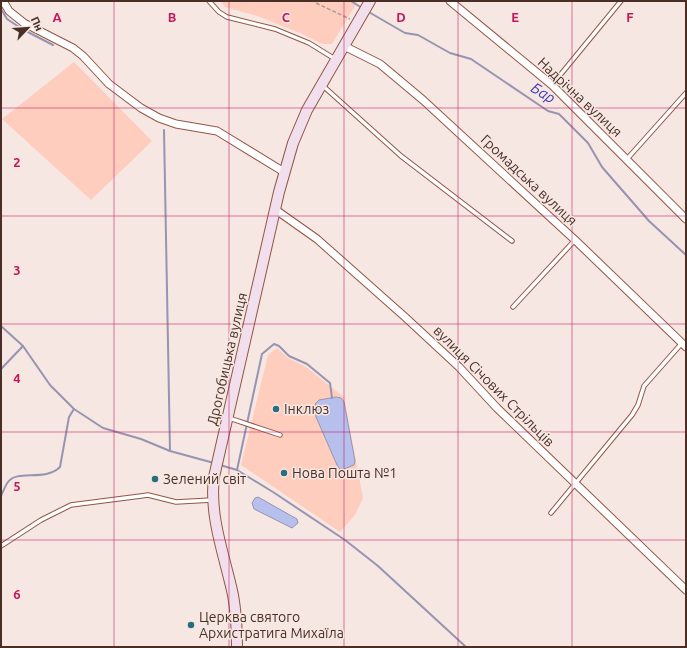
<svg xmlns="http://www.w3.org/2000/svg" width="687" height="648" viewBox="0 0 687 648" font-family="Ubuntu,sans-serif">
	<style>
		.green { fill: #fecdbe }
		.water { fill: #b7bfed; stroke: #9694b1 }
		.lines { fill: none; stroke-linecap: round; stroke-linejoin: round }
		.stream { stroke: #9694b1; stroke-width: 2 }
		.lane-casing { stroke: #925643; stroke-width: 5.5 }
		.street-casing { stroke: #925643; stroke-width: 9 }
		.secondary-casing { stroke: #925643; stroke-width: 12 }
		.path { stroke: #ae9a94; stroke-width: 1.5; stroke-dasharray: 4 2; stroke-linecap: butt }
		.lane { stroke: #fff; stroke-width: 3.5 }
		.street { stroke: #fff; stroke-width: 7 }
		.secondary { stroke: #f2dfed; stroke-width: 10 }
		.grid { fill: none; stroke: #c2185b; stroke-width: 1; stroke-opacity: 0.55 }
		.poi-dot { fill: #2a6d7e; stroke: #f6e7e3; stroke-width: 1.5 }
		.labels { text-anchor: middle; stroke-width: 3; stroke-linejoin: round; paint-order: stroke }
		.street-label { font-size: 14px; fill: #4a2f26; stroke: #f6e7e3 }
		.poi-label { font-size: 14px; fill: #4a2f26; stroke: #f6e7e3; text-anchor: start }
		.water-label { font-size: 15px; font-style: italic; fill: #4038b8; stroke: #f6e7e3 }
		.grid-label { font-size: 13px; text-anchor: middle; font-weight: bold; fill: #c2185b; stroke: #f6e7e3; stroke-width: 3; stroke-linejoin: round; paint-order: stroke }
	</style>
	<rect width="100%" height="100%" fill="#f6e7e3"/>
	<g class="green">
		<polygon points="221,1 358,1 332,44 322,44 300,33 257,16 225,7"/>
		<polygon points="74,62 152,141 91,200 2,119"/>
		<polygon points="277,348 288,358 306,367 344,397 363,498 355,515 340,532 241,465 268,355"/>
	</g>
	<g class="water">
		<polygon points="336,397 341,398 344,402 355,461 354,465 344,469 340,469 337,465 316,417 315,404 319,400"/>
		<polygon points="258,497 297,519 298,523 292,528 254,509 252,503 255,498"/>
	</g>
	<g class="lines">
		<g class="stream">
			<polyline points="351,1 362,8"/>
			<polyline points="1,9 7,19 22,29 53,45"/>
			<polyline points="367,11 405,33 418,35 450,53 471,59 548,111 559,114 588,143 602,167 649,221 686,255"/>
			<polyline points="164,130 170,451"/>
			<polyline points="1,326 23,346 50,385 74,409 103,428 141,439 170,451 214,463"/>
			<polyline points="1,369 23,346"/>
			<polyline points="220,465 237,470 273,492 345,540 378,566 466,647"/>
			<polyline points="237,470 262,354 274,344 279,346 289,356 307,364 330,383 332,398"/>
			<path d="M 1,496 C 3,492 5,486 8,482 C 17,469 45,482 60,467 L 69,417 L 74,409"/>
		</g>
		<defs>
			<g id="lane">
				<polyline points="209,1 219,12 227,17 275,29 309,43 335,59"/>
				<polyline points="322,85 401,156 512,241"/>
				<polyline points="552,85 621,1"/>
				<polyline points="627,159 686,93"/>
				<polyline points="513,307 575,240"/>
				<polyline points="229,418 280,435"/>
				<polyline points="551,513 632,415 638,405 644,386 682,343"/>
				<polyline points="1,546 41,520 71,505 141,496 148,495 176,502 212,500"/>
			</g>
			<g id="street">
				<polyline points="3,1 9,11 24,23 73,48 83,56 109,84 141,108 159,118 176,124 217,131 284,172"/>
				<polyline points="450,1 552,85 686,219"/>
				<polyline points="344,46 380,64 423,100 575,240 686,347"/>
				<polyline points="276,210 317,239 405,317 459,367 497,408 686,590"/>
			</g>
			<path id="secondary" d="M 237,647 C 237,629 236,612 233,595 C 225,557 209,517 214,477 L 279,192 L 293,143 L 307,110 L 370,1"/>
		</defs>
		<use href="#lane" class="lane-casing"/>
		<use href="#street" class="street-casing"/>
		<use href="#secondary" class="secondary-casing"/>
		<polyline class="path" points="316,3 350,19"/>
		<use href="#lane" class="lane"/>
		<use href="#street" class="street"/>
		<use href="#secondary" class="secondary"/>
	</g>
	<path class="grid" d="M 114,1 L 114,647M 229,1 L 229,647M 344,1 L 344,647M 458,1 L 458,647M 572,1 L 572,647M 1,108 L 686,108M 1,216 L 686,216M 1,324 L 686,324M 1,432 L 686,432M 1,540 L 686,540"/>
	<g class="poi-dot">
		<circle cx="276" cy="409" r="4"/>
		<circle cx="284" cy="473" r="4"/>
		<circle cx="155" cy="479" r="4"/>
		<circle cx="191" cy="625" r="4"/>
	</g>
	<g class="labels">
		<g class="street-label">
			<text transform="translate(580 97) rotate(43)" y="5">Надрічна вулиця</text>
			<text transform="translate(529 180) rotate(43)" y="5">Громадська вулиця</text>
			<text transform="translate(227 359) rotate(-77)" y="5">Дрогобицька вулиця</text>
			<text transform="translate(494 386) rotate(45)" y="5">вулиця Січових Стрільців</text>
		</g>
		<g class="poi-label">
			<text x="284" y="414">Інклюз</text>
			<text x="292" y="478">Нова Пошта №1</text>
			<text x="163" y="484">Зелений світ</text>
			<text x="199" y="622">Церква святого<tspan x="199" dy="16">Архистратига Михаїла</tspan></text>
		</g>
		<g class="water-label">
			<text transform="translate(543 93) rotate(31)" y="5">Бар</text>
		</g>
	</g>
	<g class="grid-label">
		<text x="57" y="22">A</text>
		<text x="172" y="22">B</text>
		<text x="286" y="22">C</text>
		<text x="401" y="22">D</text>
		<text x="515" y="22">E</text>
		<text x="630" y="22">F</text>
		<text x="17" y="167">2</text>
		<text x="17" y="275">3</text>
		<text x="17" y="383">4</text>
		<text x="17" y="491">5</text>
		<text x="17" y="599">6</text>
	</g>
	<rect width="687" height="648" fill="none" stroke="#4a2f26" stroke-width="4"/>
	<g transform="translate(28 28) rotate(65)" stroke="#f6e7e3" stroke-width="3" paint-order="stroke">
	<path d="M0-3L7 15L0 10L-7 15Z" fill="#4a2f26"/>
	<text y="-6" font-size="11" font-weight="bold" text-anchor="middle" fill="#4a2f26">Пн</text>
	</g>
</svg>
